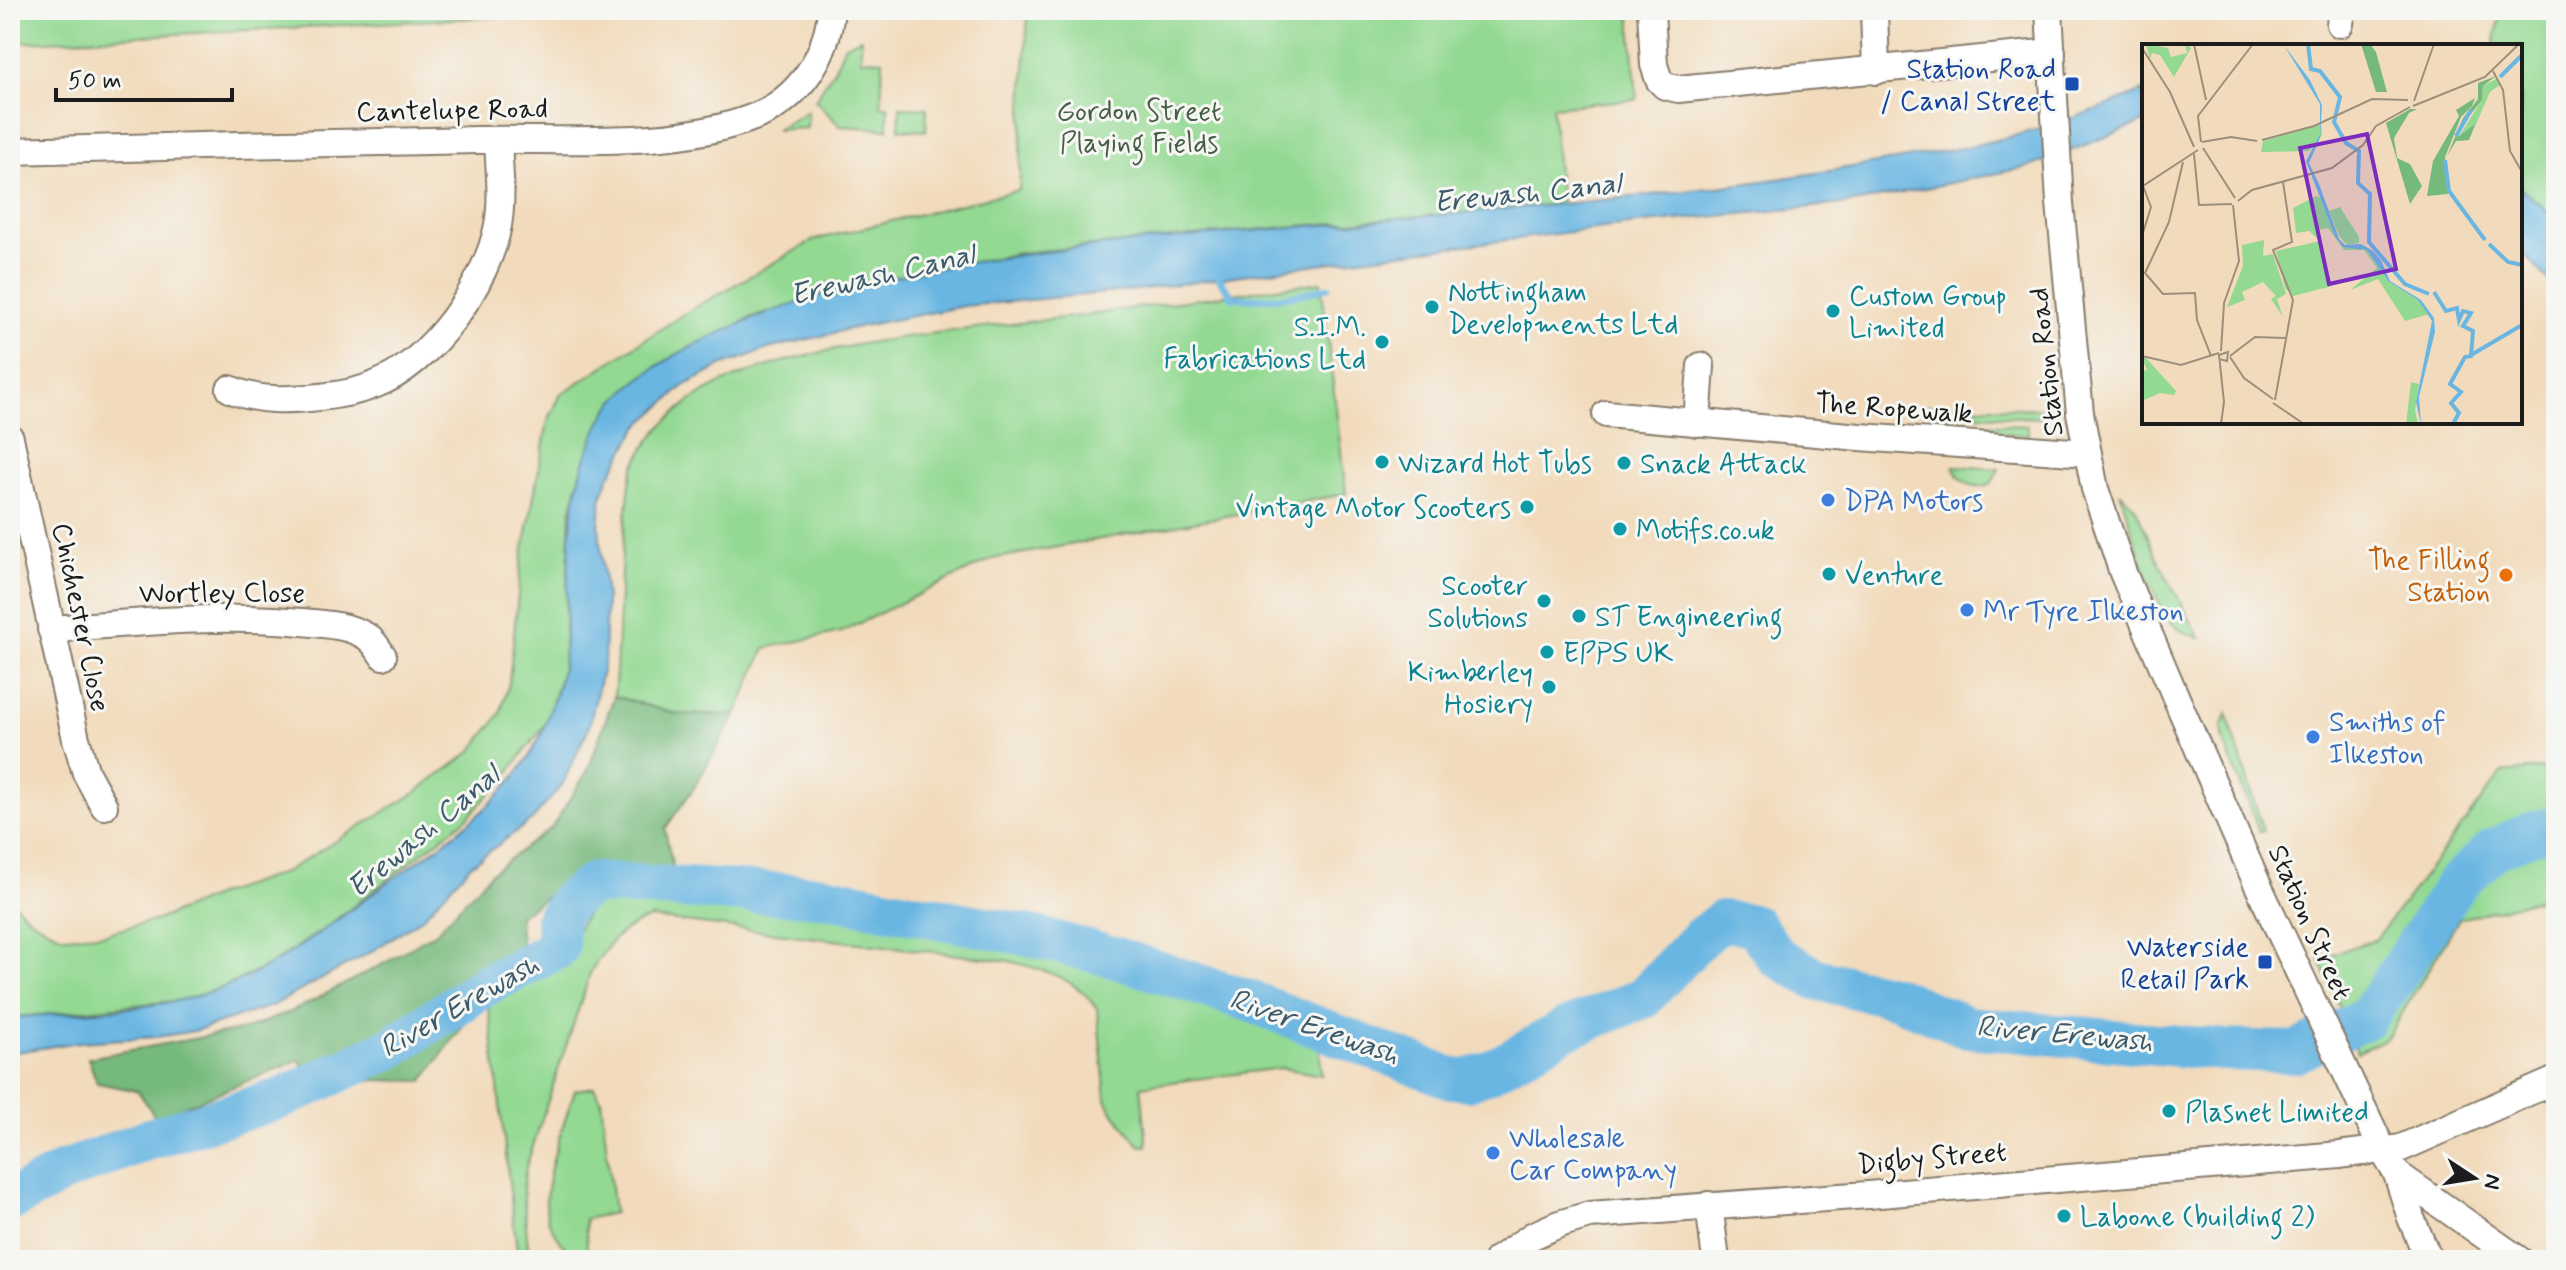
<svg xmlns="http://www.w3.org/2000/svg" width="2566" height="1270" viewBox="0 0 2566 1270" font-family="Mynerve,sans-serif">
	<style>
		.green { fill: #93d992; stroke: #587a57; stroke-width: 2 }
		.forest { fill: #76b97c; stroke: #496a4c; stroke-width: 2 }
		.water { fill: #69b6e2; stroke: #42697f; stroke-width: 2 }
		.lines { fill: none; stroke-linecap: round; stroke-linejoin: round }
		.stream { stroke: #69b6e2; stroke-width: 7 }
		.river { stroke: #69b6e2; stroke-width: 42 }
		.minor-casing { stroke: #877c6c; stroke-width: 30 }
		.minor { stroke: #fff; stroke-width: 26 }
		.transit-dot { fill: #1a4fb4; stroke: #f6f6f2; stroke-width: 3 }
		.culture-dot { fill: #0f9aa8; stroke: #f6f6f2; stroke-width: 3 }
		.shop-dot { fill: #3f7fe0; stroke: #f6f6f2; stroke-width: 3 }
		.food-dot { fill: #e8710a; stroke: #f6f6f2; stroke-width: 3 }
		.labels { text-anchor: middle; stroke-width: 6; stroke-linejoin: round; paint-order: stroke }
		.transit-label { font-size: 28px; fill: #164399; stroke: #f6f6f2; text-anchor: end }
		.street-label { font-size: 28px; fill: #1c1c1c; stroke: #f6f6f2 }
		.park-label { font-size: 28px; fill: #465e45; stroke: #f6f6f2 }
		.culture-label { font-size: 28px; fill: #0d838f; stroke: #f6f6f2; text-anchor: start }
		.shop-label { font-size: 28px; fill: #366cbe; stroke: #f6f6f2; text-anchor: start }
		.food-label { font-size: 28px; fill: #c56008; stroke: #f6f6f2; text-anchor: end }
		.water-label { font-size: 30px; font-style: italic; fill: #3b5a6b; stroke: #f6f6f2 }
		.inset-river { fill: none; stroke: #69b6e2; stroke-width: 4 }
		.inset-road { fill: none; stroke: #9c8f7c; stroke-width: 2 }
		.view { fill: #7b2cbf; fill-opacity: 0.15; stroke: #7b2cbf; stroke-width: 4 }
		.inset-edge { fill: none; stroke: #1c1c1c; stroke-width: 4 }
	</style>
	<rect width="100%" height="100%" fill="#f6f6f2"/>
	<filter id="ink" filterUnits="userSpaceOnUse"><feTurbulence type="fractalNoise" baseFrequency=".0125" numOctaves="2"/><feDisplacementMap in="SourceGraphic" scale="16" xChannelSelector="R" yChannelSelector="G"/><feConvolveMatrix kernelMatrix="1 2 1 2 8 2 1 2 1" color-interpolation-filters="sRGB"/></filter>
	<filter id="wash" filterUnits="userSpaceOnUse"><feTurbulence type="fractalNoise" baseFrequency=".006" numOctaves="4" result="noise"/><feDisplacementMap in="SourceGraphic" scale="32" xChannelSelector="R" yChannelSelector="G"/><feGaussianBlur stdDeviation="1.8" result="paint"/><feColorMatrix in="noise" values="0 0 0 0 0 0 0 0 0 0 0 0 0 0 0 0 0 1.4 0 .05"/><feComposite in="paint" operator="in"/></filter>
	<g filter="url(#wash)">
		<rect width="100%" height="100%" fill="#f2dbbc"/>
		<g class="green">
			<polygon points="10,10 618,10 10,43"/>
			<polygon points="1028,10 1630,10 1637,99 1552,107 1561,205 1284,227 1020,253 859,285 747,319 584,462 571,512 563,667 546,723 503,780 466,819 321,931 268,966 224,987 182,1000 10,1018 10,899 28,917 47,929 63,936 104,934 157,920 217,895 283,873 415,793 472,751 500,714 509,683 521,565 548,421 561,394 687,312 814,240 1019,190"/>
			<polygon points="2501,10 2556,10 2556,223 2543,207 2520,188 2520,46 2494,46"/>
			<polygon points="861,38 861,59 883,60 881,106 888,106 888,129 840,126 815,100 835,68 845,45"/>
			<polygon points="900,107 927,108 926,131 899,129"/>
			<polygon points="808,111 807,128 775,130"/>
			<path d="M 1321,282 L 1346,494 L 992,559 L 841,632 L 765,648 L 736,715 L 676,714 L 614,696 C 620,634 618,571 627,509 C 629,496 629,479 634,467 C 653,426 693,393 736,377 C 848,336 970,330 1087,315 C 1165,304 1243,292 1321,282 Z"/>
			<polygon points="1928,405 2048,409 2048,413 2042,418 1928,413"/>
			<polygon points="1927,422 2028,426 2028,435 1924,428 1924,423"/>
			<path d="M 1954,466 L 1999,469 L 1991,484 C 1973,490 1959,483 1954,466 Z"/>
			<path d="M 2120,492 L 2135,507 L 2163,570 L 2200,638 C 2190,635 2181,632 2173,624 C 2150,599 2131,525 2120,492 Z"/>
			<polygon points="2227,714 2263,830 2259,831 2224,742 2222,728"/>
			<path d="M 2556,767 L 2556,816 C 2473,831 2437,903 2394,966 C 2380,987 2368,1008 2345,1019 L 2319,959 L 2376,939 L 2502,773 Z"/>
			<polygon points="2556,837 2556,895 2459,919 2387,1038 2357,1053 2351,1039 2378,1023 2461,890 2504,856 2534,843"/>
			<path d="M 595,898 C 759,899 925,915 1083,961 C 1163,985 1241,1014 1319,1043 L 1322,1075 L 1281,1068 L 1141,1086 L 1147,1146 L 1140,1146 L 1111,1110 L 1106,1099 L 1097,1009 C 1077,977 1042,970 1009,961 L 651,918 C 619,928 608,944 591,971 L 526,1167 L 523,1189 L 529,1260 L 518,1260 L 487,992 L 566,950 Z"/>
			<path d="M 594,1087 L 601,1099 L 614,1213 L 585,1219 L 588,1260 L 569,1260 C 567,1245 554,1236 549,1222 C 537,1193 565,1121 575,1090 Z"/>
		</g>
		<polygon class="forest" points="614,696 676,714 736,715 693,789 665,829 679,899 595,898 585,916 549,895 519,916 523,973 487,992 423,1081 367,1080 324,1099 299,1060 156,1118 138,1091 97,1083 88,1058 246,1029 297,1009 385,963 437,931 491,873 552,827 588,770"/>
		<g class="water">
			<path d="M 2144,91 L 2144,122 L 2032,166 L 1854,203 L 1645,223 L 1360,258 L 1138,290 L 964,306 L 862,326 L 768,349 L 721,366 L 684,386 L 638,427 L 610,475 L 602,495 L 599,527 L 606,599 L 604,662 L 589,727 L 562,785 L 533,819 L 471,865 L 422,918 L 371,952 L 274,1005 L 195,1031 L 156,1037 L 79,1042 L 10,1053 L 10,1018 C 76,1011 165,1011 225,987 C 280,965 329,926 376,891 C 439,845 518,799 546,722 C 553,703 561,681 563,661 C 571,588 562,515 590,446 C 597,430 603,414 615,401 C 630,384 656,366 676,355 C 829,269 1025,253 1197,236 C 1414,215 1632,204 1847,168 C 1909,157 1974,148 2035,130 C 2072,120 2108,105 2144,91 Z"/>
			<polygon points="2520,188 2543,207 2556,223 2556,289 2520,249"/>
		</g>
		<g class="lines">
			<path class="stream" d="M 1217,269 L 1219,278 L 1232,297 C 1265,301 1296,297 1328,287"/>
			<polyline class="river" points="10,1201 65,1171 149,1139 282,1098 389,1049 486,985 558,948 556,919 570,900 594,883 823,896 1036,937 1113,957 1250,1001 1392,1056 1451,1078 1467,1080 1491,1071 1564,1030 1643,998 1699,939 1722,921 1754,925 1776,956 1816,979 1894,997 1967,1027 2224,1050 2296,1052 2366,1018 2387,990 2456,884 2494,849 2531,833 2556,827"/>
		</g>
	</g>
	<g filter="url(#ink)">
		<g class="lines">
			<defs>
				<g id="minor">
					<polyline points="1651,10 1654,65 1659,80 1665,86 1678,89 2052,52"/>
					<polyline points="1874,10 1876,71"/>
					<polyline points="2049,10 2060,203 2080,413 2095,489 2123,573 2174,693 2256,881 2383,1151 2397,1174 2519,1260"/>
					<polyline points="2340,24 2342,10"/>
					<path d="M 10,151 C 166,146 321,143 477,140 C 564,138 672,149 754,117 C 798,100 827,57 831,10"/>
					<path d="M 230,389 C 257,402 290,400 320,397 C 339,395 357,392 374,385 C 431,364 487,284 498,225 C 503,198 499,168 498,140"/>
					<polyline points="1606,414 1860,437 2087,453"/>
					<polyline points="1697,423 1701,366"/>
					<polyline points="10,438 76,739 86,773 104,806"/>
					<path d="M 51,629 C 134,623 218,614 302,622 C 322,624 345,625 362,634 C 372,638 377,647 383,656"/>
					<polyline points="2397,1174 2411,1218 2429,1260"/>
					<polyline points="1709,1205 1716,1260"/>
					<path d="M 1497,1260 L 1532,1236 L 1559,1224 L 1589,1215 L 1868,1195 L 2340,1155 C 2360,1151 2380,1151 2401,1148 L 2556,1080"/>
				</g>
			</defs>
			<use href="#minor" class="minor-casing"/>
			<use href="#minor" class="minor"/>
		</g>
	</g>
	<g class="transit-dot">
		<rect x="2064" y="76" width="16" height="16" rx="4"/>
		<rect x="2257" y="954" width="16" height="16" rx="4"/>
	</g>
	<g class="culture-dot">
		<circle cx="1432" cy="307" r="8"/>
		<circle cx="1833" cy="311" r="8"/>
		<circle cx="1382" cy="342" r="8"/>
		<circle cx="1382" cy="462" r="8"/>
		<circle cx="1624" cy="463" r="8"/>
		<circle cx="1527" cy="507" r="8"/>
		<circle cx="1620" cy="529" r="8"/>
		<circle cx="1829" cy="574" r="8"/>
		<circle cx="1544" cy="601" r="8"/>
		<circle cx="1579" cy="616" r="8"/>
		<circle cx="1547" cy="652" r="8"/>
		<circle cx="1549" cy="687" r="8"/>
		<circle cx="2169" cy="1111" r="8"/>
		<circle cx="2064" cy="1216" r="8"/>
	</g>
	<g class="shop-dot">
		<circle cx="1828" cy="500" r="8"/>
		<circle cx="1967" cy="610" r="8"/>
		<circle cx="2313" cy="737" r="8"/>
		<circle cx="1493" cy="1153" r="8"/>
	</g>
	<circle class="food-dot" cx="2506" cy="575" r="8"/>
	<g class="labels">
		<g class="transit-label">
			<text x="2056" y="78">Station Road<tspan x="2056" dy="32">/ Canal Street</tspan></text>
			<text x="2249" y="956">Waterside<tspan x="2249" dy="32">Retail Park</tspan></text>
		</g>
		<g class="street-label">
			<text transform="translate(452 109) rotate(-1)" y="10">Cantelupe Road</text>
			<text transform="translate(2045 362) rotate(-96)" y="10">Station Road</text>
			<text transform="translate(1894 407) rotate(4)" y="10">The Ropewalk</text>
			<text x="222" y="602">Wortley Close</text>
			<text transform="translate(82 617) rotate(78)" y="10">Chichester Close</text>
			<text transform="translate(2311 922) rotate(66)" y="10">Station Street</text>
			<text transform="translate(1932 1157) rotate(-5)" y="10">Digby Street</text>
		</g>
		<g class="park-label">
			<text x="1139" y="120">Gordon Street<tspan x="1139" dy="32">Playing Fields</tspan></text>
		</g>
		<g class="culture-label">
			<text x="1448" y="301">Nottingham<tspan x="1448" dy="32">Developments Ltd</tspan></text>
			<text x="1849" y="305">Custom Group<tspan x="1849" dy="32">Limited</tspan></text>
			<text x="1366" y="336" text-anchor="end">S.I.M.<tspan x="1366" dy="32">Fabrications Ltd</tspan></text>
			<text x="1398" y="472">Wizard Hot Tubs</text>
			<text x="1640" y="473">Snack Attack</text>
			<text x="1511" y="517" text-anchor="end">Vintage Motor Scooters</text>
			<text x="1636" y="539">Motifs.co.uk</text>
			<text x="1845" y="584">Venture</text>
			<text x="1528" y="595" text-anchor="end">Scooter<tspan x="1528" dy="32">Solutions</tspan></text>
			<text x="1595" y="626">ST Engineering</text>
			<text x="1563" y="662">EPPS UK</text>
			<text x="1533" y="681" text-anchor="end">Kimberley<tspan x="1533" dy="32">Hosiery</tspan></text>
			<text x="2185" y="1121">Plasnet Limited</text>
			<text x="2080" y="1226">Labone (building 2)</text>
		</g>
		<g class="shop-label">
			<text x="1844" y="510">DPA Motors</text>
			<text x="1983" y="620">Mr Tyre Ilkeston</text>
			<text x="2329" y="731">Smiths of<tspan x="2329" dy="32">Ilkeston</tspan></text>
			<text x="1509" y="1147">Wholesale<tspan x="1509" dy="32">Car Company</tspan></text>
		</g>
		<g class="food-label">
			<text x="2490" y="569">The Filling<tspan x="2490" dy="32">Station</tspan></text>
		</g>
		<g class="water-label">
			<text transform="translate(1527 192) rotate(-6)" y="10">Erewash Canal</text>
			<text transform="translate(882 274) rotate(-13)" y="10">Erewash Canal</text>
			<text transform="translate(423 831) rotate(-40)" y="10">Erewash Canal</text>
			<text transform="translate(459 1005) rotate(-30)" y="10">River Erewash</text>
			<text transform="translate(1315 1026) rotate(19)" y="10">River Erewash</text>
			<text transform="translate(2065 1033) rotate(5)" y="10">River Erewash</text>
		</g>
	</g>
	<g transform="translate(2142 44)">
		<rect width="380" height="380" fill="#f2dbbc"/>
		<path d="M 4,0 L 26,4 L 29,13 L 45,9 L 43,0 L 49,4 L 32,33 L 18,11 L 10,9 L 8,15 ZM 356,34 L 358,41 L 348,48 L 327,96 L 314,97 L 340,56 L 341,42 ZM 179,80 L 180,91 L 167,107 L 119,108 L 121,97 ZM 174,152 L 181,155 L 199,200 L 225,206 L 246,237 L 276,256 L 287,270 L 263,277 L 236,235 L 208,246 L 235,224 L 222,206 L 202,206 L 186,184 L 176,186 L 176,195 L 167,187 L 154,189 L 151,164 ZM 198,163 L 217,193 L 217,199 L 205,201 L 197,192 L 187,167 ZM 122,196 L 121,212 L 131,210 L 144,250 L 135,255 L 141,273 L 129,255 L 134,252 L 121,238 L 100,248 L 103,256 L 85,263 L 101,222 L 100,201 ZM 178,197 L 190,242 L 151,252 L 143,244 L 134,207 ZM 0,314 L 4,314 L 34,347 L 32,351 L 18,349 L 0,357 L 0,327 L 5,326 ZM 269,338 L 277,340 L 273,367 L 276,380 L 264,380 Z" fill="#93d992"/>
		<path d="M 219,0 L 228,0 L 234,8 L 245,48 L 234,48 ZM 354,32 L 341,42 L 340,56 L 320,81 L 316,93 L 333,80 L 327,96 L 314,97 L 305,112 L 321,74 L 336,55 L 336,39 ZM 333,54 L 330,62 L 319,73 L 303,113 L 306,150 L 285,152 L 291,117 L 317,72 L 314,66 ZM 268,65 L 275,65 L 267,69 L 252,94 L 255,114 L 268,120 L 280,142 L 268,160 L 244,79 Z" fill="#76b97c"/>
		<path d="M 141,0 L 168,36 L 180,61 L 178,94 L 167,119 L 177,140 L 197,195 L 203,201 L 219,200 L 231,207 L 239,216 L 248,237 L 279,256 L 292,274 L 293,288 L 277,353 L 279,380 L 274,358 L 290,277 L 276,256 L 246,237 L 225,206 L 201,203 L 193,192 L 164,117 L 178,90 L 178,60 Z" fill="#69b6e2"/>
		<path class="inset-river" d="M 166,0 L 169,25 L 178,27 L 198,53 L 192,78 L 204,99 L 217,107 L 216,139 L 228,150 L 227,198 L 263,240 L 287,250M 358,33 L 380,11M 314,92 L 329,66M 303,116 L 307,147 L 343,196M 347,200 L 366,218 L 380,221M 292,248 L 304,267 L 315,264 L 317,276 L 321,267 L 329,269 L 321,282 L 331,287 L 329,312 L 323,313 L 308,340 L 319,348 L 309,359 L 317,369 L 311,380M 329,311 L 380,281"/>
		<path class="inset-road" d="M 52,0 L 64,56M 0,4 L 28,48 L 52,103M 351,27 L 361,46 L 368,107 L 380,128M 272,57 L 292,0M 271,62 L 343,33 L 377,0M 120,96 L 172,82 L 230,55 L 266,56M 59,98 L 56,72 L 111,0M 60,98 L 89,93 L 115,97M 61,104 L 93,154M 52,110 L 57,161 L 90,160M 41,118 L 27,178 L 3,229 L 21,250 L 53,249 L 55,276 L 69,312M 96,157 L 110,146 L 190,124 L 221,101 L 234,82 L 268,63M 0,192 L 9,163 L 1,142 L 56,106M 79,307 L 82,259 L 97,217 L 91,161M 0,312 L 39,321 L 77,309M 88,312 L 113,293 L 144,294M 88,313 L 102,334 L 131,355M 77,315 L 85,317 L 86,308 L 77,311 L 82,358 L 79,380M 133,356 L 151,256 L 131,206 L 150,198 L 141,138M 131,359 L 162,380"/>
		<path class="view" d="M 225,90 L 254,225 L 187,240 L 158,104 Z"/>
		<rect width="380" height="380" class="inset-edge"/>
	</g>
	<rect width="2566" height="1270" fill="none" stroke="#f6f6f2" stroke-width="40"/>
	<g transform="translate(2474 1178) rotate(102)" stroke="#f6f6f2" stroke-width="6" paint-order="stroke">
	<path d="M0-6L14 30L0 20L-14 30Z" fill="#1c1c1c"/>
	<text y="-12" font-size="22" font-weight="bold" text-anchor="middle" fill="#1c1c1c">N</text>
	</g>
	<path d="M56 88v12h176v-12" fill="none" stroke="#1c1c1c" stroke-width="4"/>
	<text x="68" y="88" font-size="24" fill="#1c1c1c" stroke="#f6f6f2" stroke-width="6" paint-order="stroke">50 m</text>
</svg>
